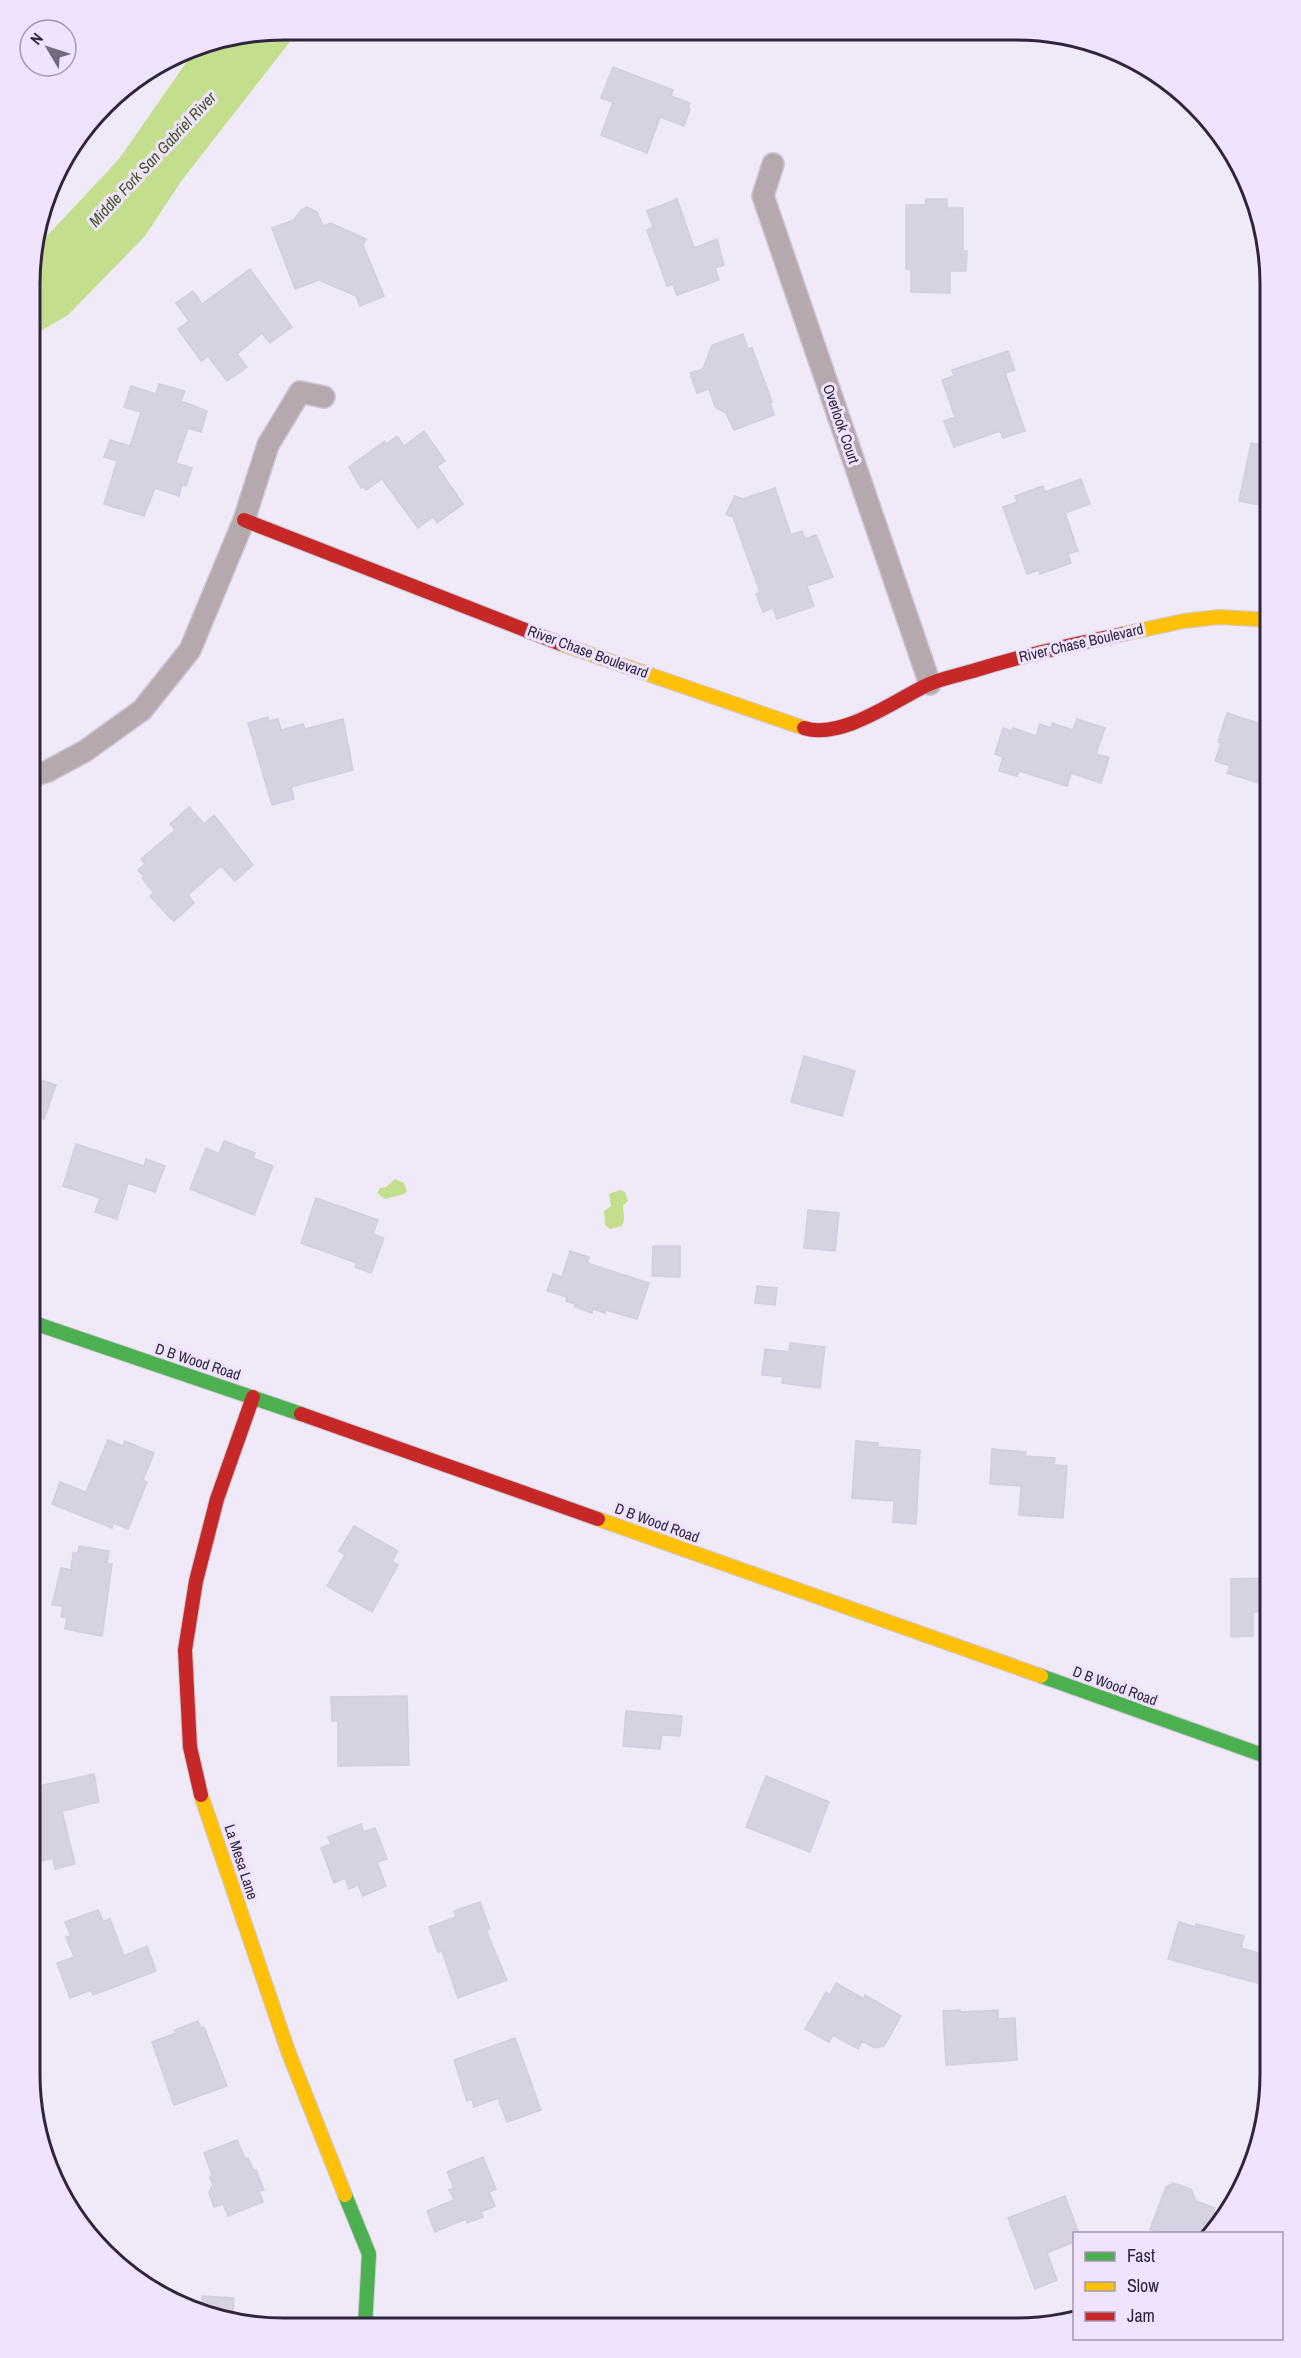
<svg xmlns="http://www.w3.org/2000/svg" width="1301" height="2358" viewBox="0 0 1301 2358" font-family="'Archivo Narrow',sans-serif">
	<style>
		.water { fill: #c3df8d }
		.building { fill: #d6d2e2; stroke: #d1cee0; stroke-width: 1.5 }
		.lines { fill: none; stroke-linecap: round; stroke-linejoin: round }
		.street-casing { stroke: #cec7d5; stroke-width: 24 }
		.fast-casing { stroke: #cec7d5; stroke-width: 16 }
		.slow-casing { stroke: #cec7d5; stroke-width: 16 }
		.jam-casing { stroke: #cec7d5; stroke-width: 16 }
		.street { stroke: #b5a9ad; stroke-width: 21 }
		.fast { stroke: #4caf50; stroke-width: 14 }
		.slow { stroke: #ffc107; stroke-width: 14 }
		.jam { stroke: #c62828; stroke-width: 14 }
		.labels { text-anchor: middle; stroke-width: 6; stroke-linejoin: round; paint-order: stroke }
		.street-label { font-size: 15px; fill: #31253e; stroke: #efe3fd }
		.water-label { font-size: 16px; font-style: italic; fill: #435524; stroke: #efe3fd }
		.rim { fill: none; stroke: #31253e; stroke-width: 3 }
	</style>
	<rect width="100%" height="100%" fill="#f0e9f7"/>
	<g class="water">
		<polygon points="284,30 299,30 182,180 145,236 68,315 32,336 32,252 119,159 197,47"/>
		<polygon points="395,1179 404,1183 407,1191 404,1194 385,1199 377,1193 380,1188 386,1187"/>
		<path d="M 620,1190 L 625,1192 L 628,1201 L 623,1205 C 623,1214 626,1216 622,1226 L 610,1229 L 605,1225 L 604,1211 L 611,1206 L 609,1194 Z"/>
	</g>
	<g class="building">
		<polygon points="613,67 673,90 671,96 690,103 688,108 690,109 684,126 660,117 647,153 601,135 613,102 601,98"/>
		<polygon points="677,199 694,248 717,239 724,265 715,268 719,280 677,295 673,284 667,286 647,230 653,227 647,211"/>
		<polygon points="926,199 947,199 947,208 963,208 963,251 967,251 966,271 950,271 950,293 911,292 911,270 906,269 906,205 925,205"/>
		<polygon points="307,207 317,212 323,226 331,223 366,239 363,245 384,296 360,306 356,296 319,280 295,289 272,228 294,220 301,210"/>
		<polygon points="250,269 292,327 270,343 262,333 237,354 247,367 227,381 208,356 201,361 178,329 189,321 176,303 193,291 202,304"/>
		<polygon points="743,334 748,349 752,348 772,402 770,402 774,415 734,430 726,413 715,407 709,389 697,393 690,373 703,369 712,345"/>
		<polygon points="1008,351 1015,370 1005,373 1025,431 1003,438 1000,431 954,447 944,421 955,417 942,380 954,376 952,370"/>
		<polygon points="159,384 185,391 181,401 207,411 201,432 188,428 176,463 192,468 186,486 182,484 179,496 155,488 144,516 104,504 117,461 104,457 110,440 130,446 141,412 124,407 131,386 156,394"/>
		<polygon points="424,431 445,461 437,466 463,504 437,523 433,517 418,528 382,479 366,490 363,486 361,488 349,467 385,441 386,444 397,436 404,446"/>
		<polygon points="1251,443 1271,447 1271,496 1262,494 1259,505 1239,501"/>
		<polygon points="1081,479 1090,504 1065,513 1078,551 1068,554 1071,563 1040,574 1039,570 1027,574 1003,507 1017,502 1015,496 1043,486 1045,492"/>
		<polygon points="775,488 791,535 802,531 805,539 816,535 833,577 807,586 814,606 777,619 773,608 763,612 756,594 760,592 733,517 726,514 735,496 743,499"/>
		<polygon points="1227,713 1271,727 1271,787 1227,773 1230,766 1215,761 1221,743 1218,742"/>
		<polygon points="268,717 269,721 278,719 281,730 303,724 305,729 343,719 353,770 291,787 294,799 272,805 248,723"/>
		<polygon points="1077,719 1105,728 1096,754 1109,757 1101,783 1071,773 1067,786 1019,771 1017,776 999,771 1003,757 995,754 1003,728 1012,731 1013,728 1036,736 1040,724 1051,728 1052,723 1073,730"/>
		<polygon points="189,807 204,824 214,815 253,865 235,881 221,866 188,895 194,903 174,921 172,918 171,919 150,896 154,893 142,878 144,876 138,870 145,864 141,859 175,830 170,824"/>
		<polygon points="804,1056 855,1071 842,1116 791,1102"/>
		<polygon points="31,1077 56,1085 44,1119 31,1115"/>
		<polygon points="224,1141 255,1153 253,1158 273,1166 254,1215 190,1189 206,1148 219,1154"/>
		<polygon points="76,1144 144,1166 146,1159 165,1166 155,1192 128,1183 117,1219 95,1212 100,1198 63,1186"/>
		<polygon points="316,1198 378,1220 373,1234 384,1238 371,1273 355,1267 357,1263 301,1243"/>
		<polygon points="808,1210 839,1213 835,1251 804,1248"/>
		<polygon points="653,1246 680,1246 680,1277 652,1276"/>
		<polygon points="570,1251 589,1257 587,1263 649,1283 637,1319 606,1310 605,1313 593,1309 592,1313 575,1307 575,1304 566,1301 567,1297 547,1291 553,1274 562,1277"/>
		<polygon points="757,1286 777,1288 775,1305 755,1303"/>
		<polygon points="790,1343 825,1347 820,1388 782,1383 783,1377 762,1375 765,1349 789,1352"/>
		<polygon points="108,1440 123,1446 125,1441 154,1453 143,1480 147,1482 128,1529 113,1523 112,1528 52,1504 60,1482 86,1492"/>
		<polygon points="856,1441 878,1443 878,1447 920,1450 916,1524 893,1522 894,1501 852,1498"/>
		<polygon points="992,1449 1026,1452 1025,1456 1055,1458 1054,1465 1067,1466 1063,1518 1019,1515 1021,1486 990,1484"/>
		<polygon points="354,1526 398,1551 392,1561 398,1565 372,1612 327,1586 345,1555 339,1551"/>
		<polygon points="79,1546 109,1551 107,1564 112,1564 102,1636 65,1629 67,1618 61,1617 63,1606 52,1605 61,1568 71,1570 73,1553 78,1553"/>
		<polygon points="1271,1578 1271,1612 1253,1612 1253,1636 1231,1637 1231,1579"/>
		<polygon points="407,1696 409,1765 338,1766 338,1721 332,1721 331,1697"/>
		<polygon points="626,1711 682,1716 680,1736 662,1735 660,1749 623,1746"/>
		<polygon points="94,1774 99,1802 62,1811 75,1864 55,1869 53,1858 42,1861 30,1812 30,1788"/>
		<polygon points="766,1776 829,1802 810,1852 746,1827"/>
		<polygon points="361,1824 364,1832 375,1828 387,1859 377,1862 386,1886 363,1896 358,1885 349,1889 345,1878 334,1883 321,1848 331,1844 328,1837"/>
		<polygon points="480,1902 490,1929 486,1930 507,1980 458,1998 442,1951 438,1952 429,1927 456,1917 454,1911"/>
		<polygon points="98,1910 103,1921 110,1919 124,1956 147,1946 156,1971 93,1995 91,1990 70,1998 57,1963 74,1957 66,1937 71,1936 65,1922"/>
		<polygon points="1179,1922 1196,1927 1196,1924 1244,1936 1241,1948 1269,1956 1261,1984 1168,1959"/>
		<polygon points="836,1983 864,1999 865,1995 901,2016 884,2046 875,2048 862,2041 858,2049 833,2035 829,2042 805,2029 826,1992 830,1995"/>
		<polygon points="960,2010 960,2012 998,2010 998,2019 1015,2018 1017,2060 946,2065 943,2011"/>
		<polygon points="198,2021 201,2028 204,2027 227,2086 174,2105 152,2042 176,2033 175,2030"/>
		<polygon points="515,2038 541,2110 507,2122 498,2098 474,2107 472,2099 467,2101 454,2060"/>
		<polygon points="237,2140 245,2159 248,2158 254,2171 256,2170 264,2190 259,2191 263,2202 228,2216 223,2204 214,2207 209,2193 213,2184 210,2178 212,2175 204,2153"/>
		<polygon points="483,2157 496,2189 489,2192 495,2206 481,2212 483,2217 467,2223 466,2219 435,2232 427,2211 454,2200 449,2190 454,2188 447,2172"/>
		<polygon points="1173,2183 1191,2189 1196,2201 1215,2208 1213,2213 1225,2217 1213,2234 1161,2234 1150,2229 1166,2187"/>
		<polygon points="1065,2196 1079,2234 1074,2234 1074,2242 1047,2253 1057,2280 1035,2289 1008,2218"/>
		<polygon points="202,2296 234,2298 232,2321 201,2312"/>
	</g>
	<g class="lines">
		<defs>
			<g id="street">
				<polyline points="773,164 763,196 930,684"/>
				<polyline points="32,776 48,771 85,751 142,710 190,650 244,520 268,445 300,392 324,397"/>
			</g>
			<g id="fast">
				<polyline points="31,1322 301,1414"/>
				<polyline points="1041,1676 1271,1758"/>
				<polyline points="345,2195 369,2254 365,2326"/>
			</g>
			<g id="slow">
				<polyline points="1123,634 1184,621 1219,617 1271,620"/>
				<polyline points="561,644 804,728"/>
				<polyline points="598,1519 1041,1676"/>
				<polyline points="201,1795 288,2051 345,2195"/>
			</g>
			<g id="jam">
				<polyline points="244,520 561,644"/>
				<path d="M 804,728 C 841,740 894,701 927,685 C 942,678 960,675 976,670 C 1025,655 1073,644 1123,634"/>
				<polyline points="301,1414 598,1519"/>
				<polyline points="201,1795 190,1747 185,1650 196,1581 217,1499 253,1397"/>
			</g>
		</defs>
		<use href="#street" class="street-casing"/>
		<use href="#fast" class="fast-casing"/>
		<use href="#slow" class="slow-casing"/>
		<use href="#jam" class="jam-casing"/>
		<use href="#street" class="street"/>
		<use href="#fast" class="fast"/>
		<use href="#slow" class="slow"/>
		<use href="#jam" class="jam"/>
	</g>
	<g class="labels">
		<g class="street-label">
			<text transform="translate(841 424) rotate(71)" y="5">Overlook Court</text>
			<text transform="translate(1081 643) rotate(-13)" y="5">River Chase Boulevard</text>
			<text transform="translate(588 652) rotate(20)" y="5">River Chase Boulevard</text>
			<text transform="translate(198 1362) rotate(18)" y="5">D B Wood Road</text>
			<text transform="translate(657 1523) rotate(20)" y="5">D B Wood Road</text>
			<text transform="translate(1115 1686) rotate(20)" y="5">D B Wood Road</text>
			<text transform="translate(241 1862) rotate(72)" y="5">La Mesa Lane</text>
		</g>
		<g class="water-label">
			<text transform="translate(152 159) rotate(-47)" y="6">Middle Fork San Gabriel River</text>
		</g>
	</g>
	<path d="M0 0H1301V2358H0ZM284 40H1016A244 244 0 0 1 1260 284V2074A244 244 0 0 1 1016 2318H284A244 244 0 0 1 40 2074V284A244 244 0 0 1 284 40Z" fill="#efe3fd" fill-rule="evenodd"/>
	<path class="rim" d="M284 40H1016A244 244 0 0 1 1260 284V2074A244 244 0 0 1 1016 2318H284A244 244 0 0 1 40 2074V284A244 244 0 0 1 284 40Z"/>
	<rect x="1073" y="2232" width="210" height="108" fill="#efe3fd" stroke="#a397b1" stroke-width="1.5"/>
	<rect x="1085" y="2252" width="30" height="9" fill="#4caf50" stroke="#a397b1" stroke-width="1.5"/>
	<text x="1127" y="2262" font-size="18" fill="#31253e">Fast</text>
	<rect x="1085" y="2282" width="30" height="9" fill="#ffc107" stroke="#a397b1" stroke-width="1.5"/>
	<text x="1127" y="2292" font-size="18" fill="#31253e">Slow</text>
	<rect x="1085" y="2312" width="30" height="9" fill="#c62828" stroke="#a397b1" stroke-width="1.5"/>
	<text x="1127" y="2322" font-size="18" fill="#31253e">Jam</text>
	<g transform="translate(48 48) rotate(309)"><circle r="28" fill="#efe3fd" stroke="#a397b1" stroke-width="1.5"/>
	<path d="M0-4.5L10 22L0 15L-10 22Z" fill="#746a7f"/>
	<text y="-9" font-size="16" font-weight="bold" text-anchor="middle" fill="#31253e">N</text>
	</g>
</svg>
